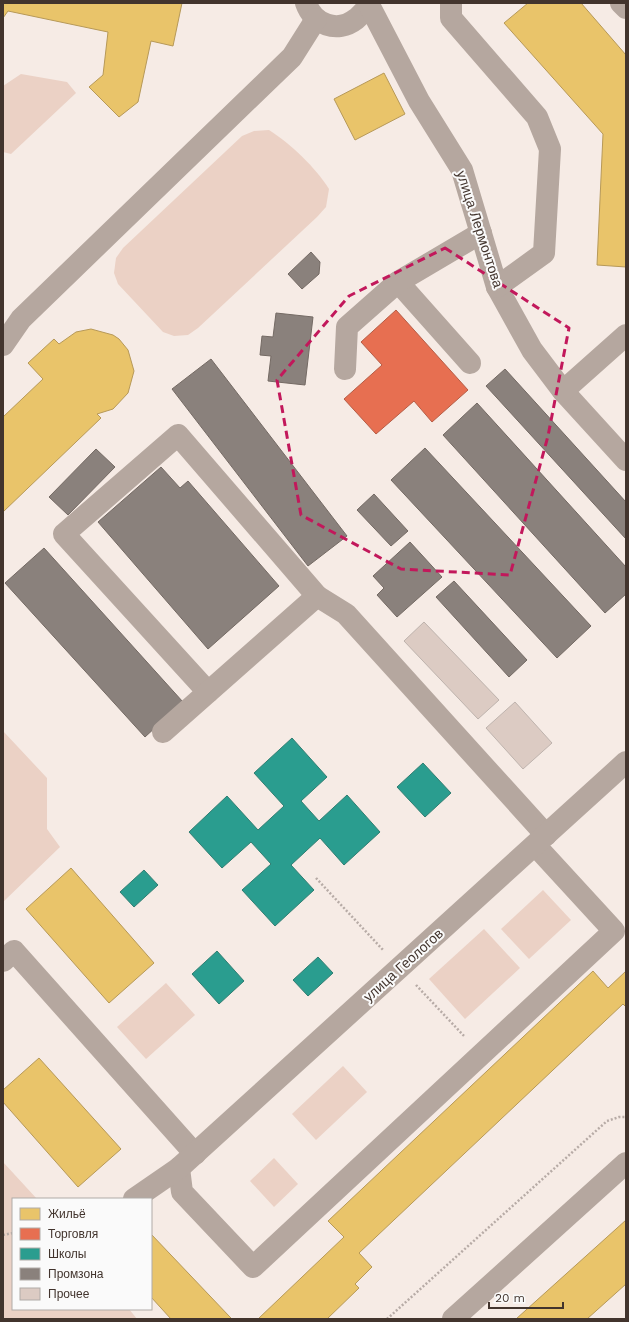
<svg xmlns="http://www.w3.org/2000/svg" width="629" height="1322" viewBox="0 0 629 1322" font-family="'Work Sans',sans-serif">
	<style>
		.green { fill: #ebd1c5 }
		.homes { fill: #e9c46a; stroke: #b79958 }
		.shops { fill: #e76f51; stroke: #b65d46 }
		.schools { fill: #2a9d8f; stroke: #317e72 }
		.industry { fill: #8a817c; stroke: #746a64 }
		.building { fill: #dccbc3; stroke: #beb3ad }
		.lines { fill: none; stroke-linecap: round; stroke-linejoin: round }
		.path { stroke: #b7aba6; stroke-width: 2.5; stroke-dasharray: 2 2; stroke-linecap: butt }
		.minor { stroke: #b5a79f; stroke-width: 22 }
		.marked { fill: none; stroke: #c2185b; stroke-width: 3; stroke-dasharray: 8 5; stroke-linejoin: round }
		.labels { text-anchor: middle; stroke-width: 4; stroke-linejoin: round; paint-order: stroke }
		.street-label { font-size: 14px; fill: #42342d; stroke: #fafafa }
	</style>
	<rect width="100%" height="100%" fill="#f6ebe5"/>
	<g class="green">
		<polygon points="21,74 67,82 76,93 11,154 3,152 3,86"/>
		<path d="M 269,130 C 291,144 315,167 329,189 L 326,207 L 317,217 L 198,328 L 188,335 L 174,336 L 163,332 L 118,284 L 114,273 L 116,258 L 123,248 L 242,136 L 254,131 Z"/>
		<polygon points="3,731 47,778 47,829 60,847 3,902"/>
		<polygon points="543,890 571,920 529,959 501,929"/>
		<polygon points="484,929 520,968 465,1019 429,979"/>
		<polygon points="166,983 195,1015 146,1059 117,1027"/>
		<polygon points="343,1066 367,1092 316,1140 292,1114"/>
		<polygon points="274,1158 298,1184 274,1207 250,1181"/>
		<polygon points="3,1162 37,1199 13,1199 13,1309 129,1309 137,1319 3,1319"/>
	</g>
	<g class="homes">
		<polygon points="3,3 182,3 173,46 151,41 138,102 119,117 89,87 103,75 108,32 8,11 3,18"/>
		<polygon points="528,3 581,3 626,55 626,267 597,265 603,134 504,23"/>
		<polygon points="384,73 405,114 355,140 334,99"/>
		<polygon points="91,329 113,335 119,339 128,350 134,371 128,393 113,409 97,414 101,418 3,512 3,417 43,379 28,363 54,339 59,344 76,332"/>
		<polygon points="71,868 154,963 109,1003 26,909"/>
		<polygon points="593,971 608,988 626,971 626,1007 623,1004 359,1253 372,1267 355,1284 359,1288 327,1319 258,1319 344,1237 328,1221"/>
		<polygon points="39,1058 121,1149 78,1187 3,1102 3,1090"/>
		<polygon points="626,1220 626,1284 587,1319 516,1319"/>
		<polygon points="151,1234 229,1316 232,1319 171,1319 151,1297"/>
	</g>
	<polygon class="shops" points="396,310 468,390 432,422 414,401 376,434 344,399 382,365 361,342"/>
	<g class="schools">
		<polygon points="292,738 327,777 301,801 319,821 347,795 380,832 344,865 320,838 291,865 314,890 275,926 242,890 271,864 251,842 222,868 189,832 227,796 258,830 284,806 254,773"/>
		<polygon points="423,763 451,793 425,817 397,787"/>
		<polygon points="144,870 158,885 134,907 120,892"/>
		<polygon points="217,951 244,981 219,1004 192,974"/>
		<polygon points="318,957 333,973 308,996 293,980"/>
	</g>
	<g class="industry">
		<polygon points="311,252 320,262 319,274 302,289 288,274"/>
		<polygon points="276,313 313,317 305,385 268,381 271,356 260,355 262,336 273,337"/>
		<polygon points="211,359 347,536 308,566 172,389"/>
		<polygon points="505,369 626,502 626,539 486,386"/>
		<polygon points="477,403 626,567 626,594 605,613 443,435"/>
		<polygon points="425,448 591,626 557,658 391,480"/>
		<polygon points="96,449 115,467 68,515 49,497"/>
		<polygon points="161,467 180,488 188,481 279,586 208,649 98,522"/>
		<polygon points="374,494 408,531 391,546 357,510"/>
		<polygon points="410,542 442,577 397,617 377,595 384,588 373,576"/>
		<polygon points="44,548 183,702 145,737 5,583"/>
		<polygon points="454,581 527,660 509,677 436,597"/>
	</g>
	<g class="building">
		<polygon points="424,622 499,700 478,719 404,641"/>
		<polygon points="515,702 552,743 523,769 486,728"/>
	</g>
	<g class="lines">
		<g class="path">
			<polyline points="316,878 384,951"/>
			<polyline points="416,985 465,1037"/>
			<polyline points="3,1235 13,1233"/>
			<polyline points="387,1319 607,1121 619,1117 626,1117"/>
		</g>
		<g class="minor">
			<path d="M 306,3 C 313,24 337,34 356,19 C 361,15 365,10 369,6"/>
			<polyline points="368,3 419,101 462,170 497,287 532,350 563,391 626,460"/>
			<polyline points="451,3 451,18 537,117 550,149 544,253 497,287"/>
			<polyline points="621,3 626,8"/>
			<polyline points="398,282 470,363"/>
			<polyline points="3,345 21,319 292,57 316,19"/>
			<polyline points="345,369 347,327 398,282 481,233"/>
			<polyline points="563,391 626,335"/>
			<polyline points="208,692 64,534 178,435 317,596"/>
			<polyline points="163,732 317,596 346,614 546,835"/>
			<polyline points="3,961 14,951 195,1154"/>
			<polyline points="179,1168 182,1192 253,1267 614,931 535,845"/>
			<polyline points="134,1199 179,1168 626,762"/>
			<polyline points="453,1319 626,1163"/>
		</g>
	</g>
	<path class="marked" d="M 445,248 L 569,328 L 548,436 L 510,575 L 401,569 L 301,515 L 277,380 L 349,296 Z"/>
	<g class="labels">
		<g class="street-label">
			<text transform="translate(480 229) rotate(72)" y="5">улица Лермонтова</text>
			<text transform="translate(403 965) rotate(-42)" y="5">улица Геологов</text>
		</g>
	</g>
	<rect width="629" height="1322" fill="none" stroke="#42342d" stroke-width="8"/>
	<rect x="12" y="1198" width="140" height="112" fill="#fafafa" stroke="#b0aba8"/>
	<rect x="20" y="1208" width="20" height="12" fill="#e9c46a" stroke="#b0aba8"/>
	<text x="48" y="1218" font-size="12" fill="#42342d">Жильё</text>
	<rect x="20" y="1228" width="20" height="12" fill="#e76f51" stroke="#b0aba8"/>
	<text x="48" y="1238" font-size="12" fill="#42342d">Торговля</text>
	<rect x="20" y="1248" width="20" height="12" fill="#2a9d8f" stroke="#b0aba8"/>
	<text x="48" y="1258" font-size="12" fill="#42342d">Школы</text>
	<rect x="20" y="1268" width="20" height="12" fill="#8a817c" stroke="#b0aba8"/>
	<text x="48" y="1278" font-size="12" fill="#42342d">Промзона</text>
	<rect x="20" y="1288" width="20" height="12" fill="#dccbc3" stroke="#b0aba8"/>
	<text x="48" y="1298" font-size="12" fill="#42342d">Прочее</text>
	<path d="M489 1302v6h74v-6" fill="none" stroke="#42342d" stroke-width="2"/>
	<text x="495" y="1302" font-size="12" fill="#42342d" stroke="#fafafa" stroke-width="3" paint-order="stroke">20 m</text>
</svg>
